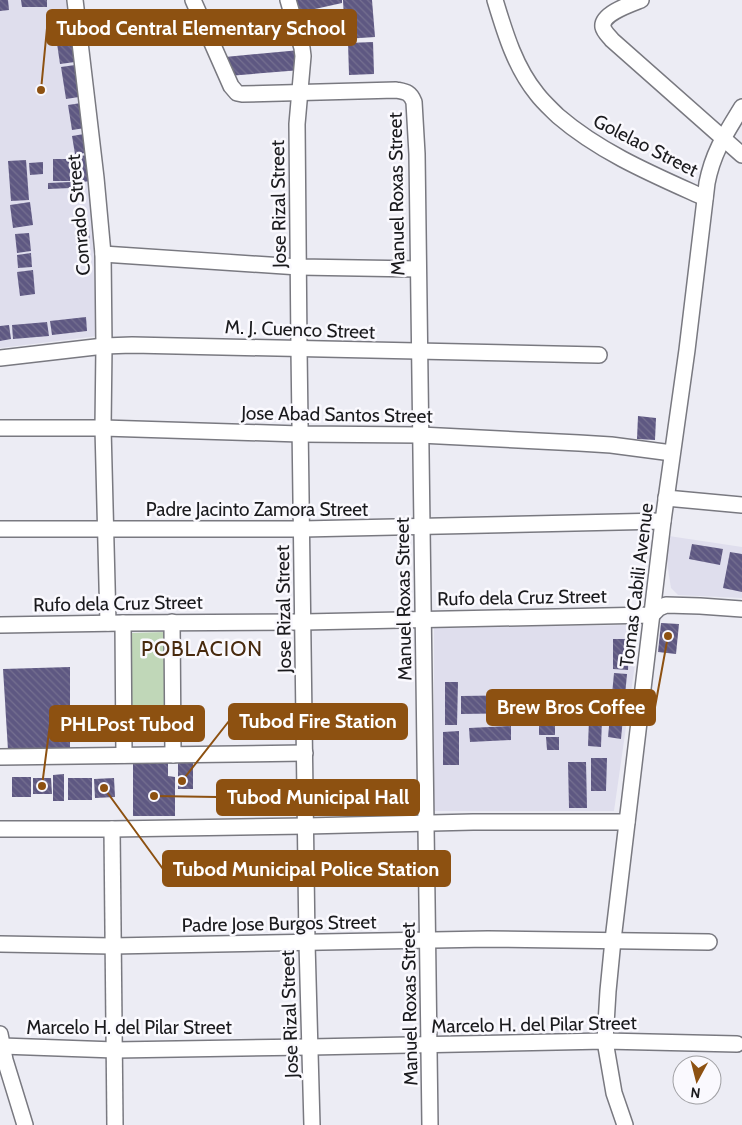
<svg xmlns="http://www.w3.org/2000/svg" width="742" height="1125" viewBox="0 0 742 1125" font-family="Cabin,sans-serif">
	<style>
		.built { fill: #dfdeed }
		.park { fill: #c0d7b8 }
		.building { fill: url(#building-back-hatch) }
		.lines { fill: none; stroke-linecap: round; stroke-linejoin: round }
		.minor-casing { stroke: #797980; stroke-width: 18 }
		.minor { stroke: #fff; stroke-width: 15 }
		.labels { text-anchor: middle; stroke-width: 5; stroke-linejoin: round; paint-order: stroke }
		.street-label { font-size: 19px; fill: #1a1a1d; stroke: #faf9fe }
		.quarter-label { font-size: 21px; letter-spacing: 1px; fill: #47290d; stroke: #faf9fe }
		.leader { fill: none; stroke: #8d5111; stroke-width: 2 }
		.callout-dot { fill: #8d5111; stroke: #faf9fe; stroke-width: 2 }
		.callout { fill: #8d5111; stroke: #8d5111; stroke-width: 2 }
		.callout-label { font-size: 20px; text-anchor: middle; font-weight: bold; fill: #fff }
	</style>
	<defs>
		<pattern id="building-back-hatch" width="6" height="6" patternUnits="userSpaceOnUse" patternTransform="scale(1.25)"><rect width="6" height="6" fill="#5e5882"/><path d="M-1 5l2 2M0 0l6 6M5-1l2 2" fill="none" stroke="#757090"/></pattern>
	</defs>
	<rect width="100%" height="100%" fill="#ececf4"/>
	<g class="built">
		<polygon points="0,0 70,0 93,180 98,336 0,348"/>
		<polygon points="669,536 742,547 742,598 678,595 671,588 669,576 666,554"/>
		<polygon points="631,625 639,636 614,811 434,811 434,628"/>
	</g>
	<polygon class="park" points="165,632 166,734 131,734 130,633"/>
	<g class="building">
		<polygon points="0,0 8,0 9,10 0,11"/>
		<polygon points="21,0 47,0 47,7 22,7"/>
		<polygon points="295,0 342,0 342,3 297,13"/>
		<polygon points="343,0 372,0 375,37 345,39"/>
		<polygon points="68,14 75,62 60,64 53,16"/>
		<polygon points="373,42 374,74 349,75 348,43"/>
		<polygon points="300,50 301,70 228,76 225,57"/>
		<polygon points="75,65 79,97 66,99 61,67"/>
		<polygon points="81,103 85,128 72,130 68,105"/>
		<polygon points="84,134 86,153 75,154 72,136"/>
		<polygon points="89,155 91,181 82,182 79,156"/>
		<rect x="53" y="159" width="17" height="22"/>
		<polygon points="26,160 29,200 11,201 8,161"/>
		<polygon points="43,162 43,174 30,175 29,163"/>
		<polygon points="71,182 71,188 48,189 48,183"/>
		<polygon points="30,202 33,225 13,228 10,205"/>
		<polygon points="89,232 90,244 77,246 75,233"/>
		<polygon points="29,233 31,251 17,253 15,234"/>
		<polygon points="31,253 32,267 18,268 17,255"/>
		<polygon points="33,270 35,294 20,296 17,272"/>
		<polygon points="86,317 87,331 52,335 50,321"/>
		<polygon points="47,322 49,336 13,339 12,325"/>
		<polygon points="9,325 11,339 0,341 0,326"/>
		<polygon points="638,416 656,418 655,440 637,439"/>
		<polygon points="692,544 723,549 720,565 689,559"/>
		<polygon points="730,552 742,554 742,592 723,588"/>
		<polygon points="661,623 679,624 676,654 658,652"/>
		<polygon points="613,639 629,639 628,670 613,669"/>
		<polygon points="70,667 70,748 8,750 3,669"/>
		<polygon points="614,673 627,674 621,739 608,737"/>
		<polygon points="445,682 458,682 457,725 445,725"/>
		<polygon points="533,695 533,713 461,714 461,696"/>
		<rect x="539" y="719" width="16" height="16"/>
		<polygon points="589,719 602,719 601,747 588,746"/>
		<polygon points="511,726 511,740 470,742 469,728"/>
		<polygon points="459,731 459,765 443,765 443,732"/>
		<polygon points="546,737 559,737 559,750 547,750"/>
		<polygon points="145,758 157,758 157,763 168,763 168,776 175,777 175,816 133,816 133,763 145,764"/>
		<polygon points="591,758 607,758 606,791 591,791"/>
		<polygon points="568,762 586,762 587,808 569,808"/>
		<rect x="178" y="763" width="15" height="26"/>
		<polygon points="64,774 64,801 53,801 53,775"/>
		<rect x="12" y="777" width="19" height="20"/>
		<polygon points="33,778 51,778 52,794 33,794"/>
		<rect x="68" y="778" width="24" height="22"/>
		<polygon points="114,778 115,797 95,798 94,779"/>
	</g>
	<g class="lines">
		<defs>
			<g id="minor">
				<polyline points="75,0 96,178 103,254 104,346 103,428 108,623"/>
				<path d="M 193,0 L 231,86 L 237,93 L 242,94 L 396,90 C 406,92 410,92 414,102 L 417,154 L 430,1125"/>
				<polyline points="288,0 302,48 303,56 297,124 299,349 307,943 312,1125"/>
				<path d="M 495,0 C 505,33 515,67 537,94 C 543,102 551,109 558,116 C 601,153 654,175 705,198"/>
				<path d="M 641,0 C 631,4 601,14 603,27 C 604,32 609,36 612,40 L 742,155"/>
				<polyline points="103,254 299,267 418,269"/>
				<polyline points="0,358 104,346 132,345 599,355"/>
				<polyline points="0,428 103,428 300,434 420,435 579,443 611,445 672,453"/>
				<polyline points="666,498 742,505"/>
				<polyline points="0,529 302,529 663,521"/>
				<polyline points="172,622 173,755"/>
				<polyline points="123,623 124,755"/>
				<polyline points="0,625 123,623 304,622 652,615 659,608 666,605 700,606 742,609"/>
				<polyline points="0,757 305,753"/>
				<polyline points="0,829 112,829 306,826 473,822 627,822"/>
				<polyline points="112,829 115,1125"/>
				<polyline points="0,944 112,946 488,939 709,942"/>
				<polyline points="0,1034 5,1060 25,1125"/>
				<polyline points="2,1046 115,1050 310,1047 605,1041 737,1044"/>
				<path d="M 625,1125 L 614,1093 L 605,1041 L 608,991 L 613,940 L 663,521 L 687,350 L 707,183 C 713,152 726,133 742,107"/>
			</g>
		</defs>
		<use href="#minor" class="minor-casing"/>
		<use href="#minor" class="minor"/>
	</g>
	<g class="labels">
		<g class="street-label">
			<text transform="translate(646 145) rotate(27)" y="7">Golelao Street</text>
			<text transform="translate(396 194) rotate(-91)" y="7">Manuel Roxas Street</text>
			<text transform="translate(278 204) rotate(-91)" y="7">Jose Rizal Street</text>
			<text transform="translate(78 215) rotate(-95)" y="7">Conrado Street</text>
			<text transform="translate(300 329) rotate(2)" y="7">M. J. Cuenco Street</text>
			<text transform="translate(337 414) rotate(1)" y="7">Jose Abad Santos Street</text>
			<text x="257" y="516">Padre Jacinto Zamora Street</text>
			<text transform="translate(636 585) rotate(-83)" y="7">Tomas Cabili Avenue</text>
			<text transform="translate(522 597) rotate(-1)" y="7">Rufo dela Cruz Street</text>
			<text transform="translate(403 599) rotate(-91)" y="7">Manuel Roxas Street</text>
			<text transform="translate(118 603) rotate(-1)" y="7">Rufo dela Cruz Street</text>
			<text transform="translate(283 609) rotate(-91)" y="7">Jose Rizal Street</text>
			<text transform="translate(279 923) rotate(-1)" y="7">Padre Jose Burgos Street</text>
			<text transform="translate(409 1004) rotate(-91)" y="7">Manuel Roxas Street</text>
			<text transform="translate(289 1014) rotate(-92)" y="7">Jose Rizal Street</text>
			<text transform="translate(534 1024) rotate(-1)" y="7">Marcelo H. del Pilar Street</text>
			<text x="129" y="1034">Marcelo H. del Pilar Street</text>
		</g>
		<g class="quarter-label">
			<text x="202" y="656">POBLACION</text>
		</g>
	</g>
	<path class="leader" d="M41 90L47 28M668 636L655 707M182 781L229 721M42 786L50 724M154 796L217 797M104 788L163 869"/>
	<g class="callout-dot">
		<circle cx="41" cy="90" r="5"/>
		<circle cx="668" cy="636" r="5"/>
		<circle cx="182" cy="781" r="5"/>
		<circle cx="42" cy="786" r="5"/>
		<circle cx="154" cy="796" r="5"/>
		<circle cx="104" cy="788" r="5"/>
	</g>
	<g class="callout">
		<rect x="47" y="10" width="309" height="35" rx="5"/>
		<rect x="487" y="690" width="168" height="35" rx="5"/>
		<rect x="229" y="704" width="178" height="35" rx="5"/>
		<rect x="50" y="706" width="154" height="35" rx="5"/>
		<rect x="217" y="780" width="202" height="35" rx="5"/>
		<rect x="163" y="851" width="287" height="35" rx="5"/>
	</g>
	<g class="callout-label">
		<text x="201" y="35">Tubod Central Elementary School</text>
		<text x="571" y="714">Brew Bros Coffee</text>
		<text x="318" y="728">Tubod Fire Station</text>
		<text x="127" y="731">PHLPost Tubod</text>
		<text x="318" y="804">Tubod Municipal Hall</text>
		<text x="306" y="876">Tubod Municipal Police Station</text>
	</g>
	<g transform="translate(697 1080) rotate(187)"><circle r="24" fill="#faf9fe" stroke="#a0a0a4"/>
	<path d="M0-4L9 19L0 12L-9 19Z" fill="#8d5111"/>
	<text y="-8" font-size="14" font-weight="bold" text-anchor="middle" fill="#1a1a1d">N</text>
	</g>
</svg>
